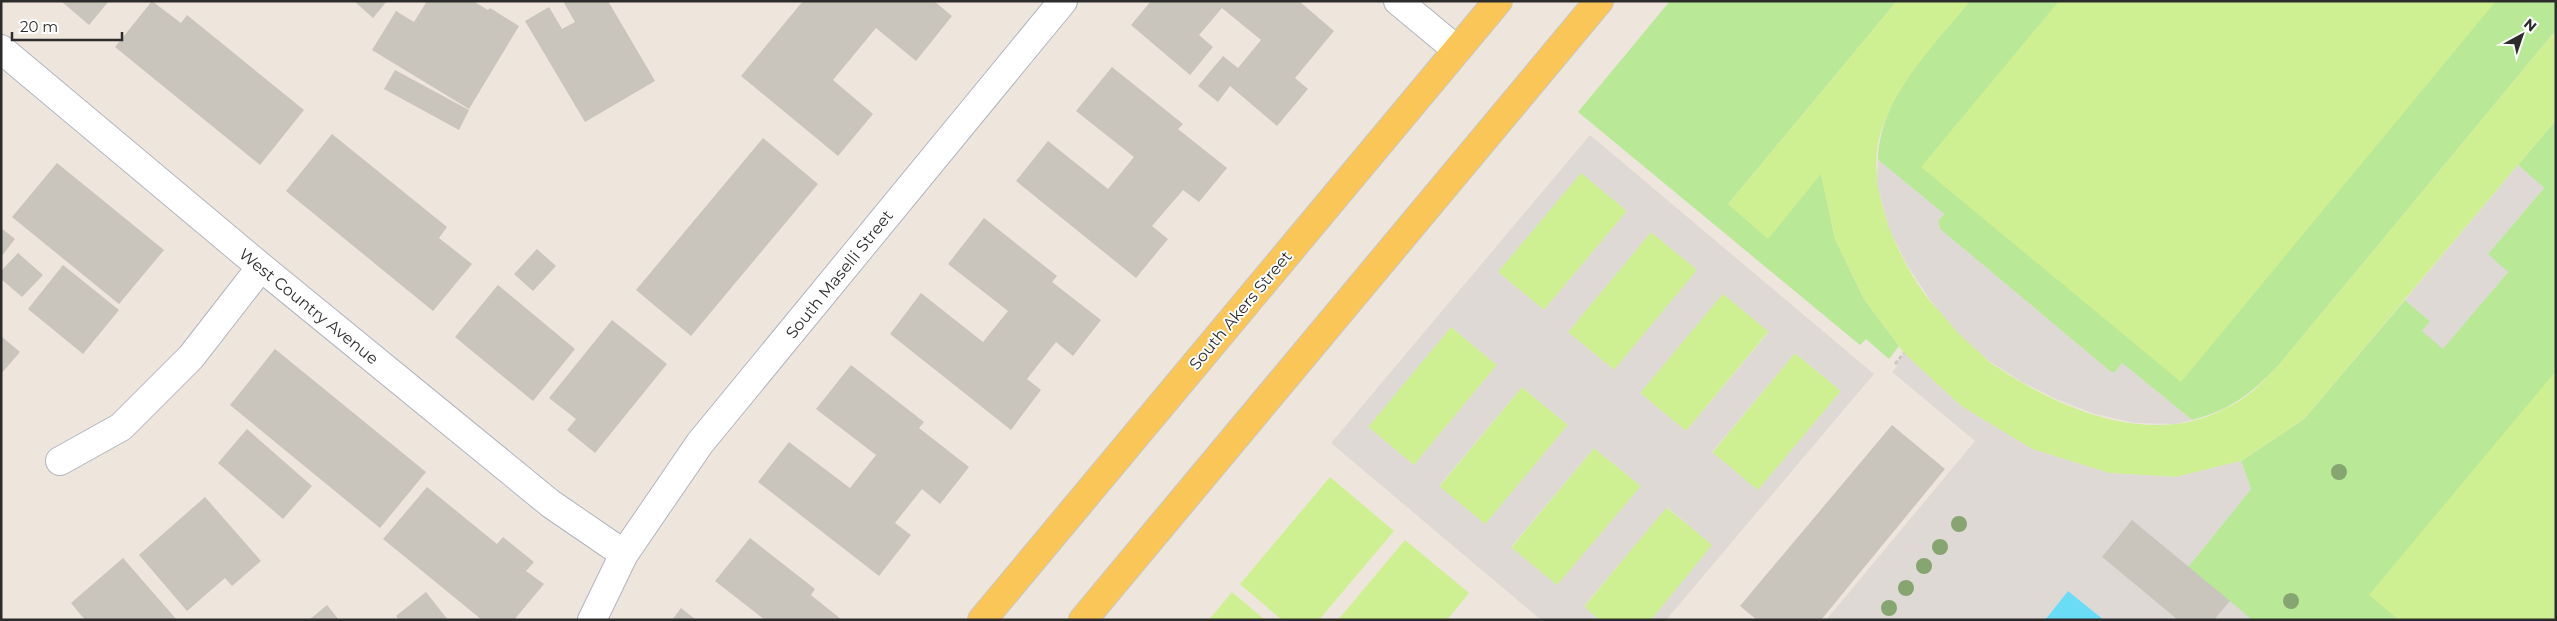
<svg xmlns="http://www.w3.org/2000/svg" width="2557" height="621" viewBox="0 0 2557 621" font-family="Montserrat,sans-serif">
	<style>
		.green { fill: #b9e897 }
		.pitch { fill: #cff092 }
		.plaza { fill: #ded9d5; fill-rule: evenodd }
		.water { fill: #6bdcf6 }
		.building { fill: #c9c4bc }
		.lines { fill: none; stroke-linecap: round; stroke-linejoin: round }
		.minor-casing { stroke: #b1b5c0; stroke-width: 30 }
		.major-casing { stroke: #c8c8c8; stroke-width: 30 }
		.path { stroke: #c8c8c8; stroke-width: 3; stroke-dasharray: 4 2.5; stroke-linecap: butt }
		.minor { stroke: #fff; stroke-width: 28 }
		.major { stroke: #f9c657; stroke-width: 28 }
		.tree { fill: #86a570 }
		.labels { text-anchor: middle; stroke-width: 4; stroke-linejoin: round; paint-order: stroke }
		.street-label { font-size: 16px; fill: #2c2c2c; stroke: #fff }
	</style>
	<rect width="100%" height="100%" fill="#eee6dd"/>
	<g class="green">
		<polygon points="1670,1 1897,1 1728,204 1821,173 1835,239 1864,299 1899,346 1889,359 1866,339 1860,345 1578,112"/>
		<path d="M 1970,1 L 2556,1 L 2556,30 L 2278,366 C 2249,395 2232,409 2192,420 L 2122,363 L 2115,372 L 2111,372 L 1940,229 L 1938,221 L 1944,214 L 1878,160 C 1880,96 1931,48 1970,1 Z"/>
		<polygon points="2556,120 2556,620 2252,620 2188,567 2251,489 2241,461 2304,419 2405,300 2430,321 2443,348 2508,272 2487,255 2544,188 2518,165"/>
	</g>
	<g class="pitch">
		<path d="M 1897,1 L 1970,1 C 1936,43 1893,85 1879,139 C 1867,189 1899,262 1930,301 C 1941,313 1953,324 1965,336 C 1973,345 1982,356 1991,363 C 2042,398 2111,431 2175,424 C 2200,422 2228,409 2248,395 C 2259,387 2268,375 2278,366 L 2556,30 L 2556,120 L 2304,419 L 2241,461 L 2176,477 L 2109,473 L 2032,449 L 1961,406 L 1907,357 L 1864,299 L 1835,239 L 1821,174 L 1768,239 L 1728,204 Z"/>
		<polygon points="2059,1 2496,1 2181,382 1921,167"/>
		<polygon points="1581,172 1627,211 1544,310 1498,272"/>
		<polygon points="1651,232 1698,270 1614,370 1568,332"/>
		<polygon points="1723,293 1769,331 1686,431 1640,393"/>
		<polygon points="1451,327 1497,365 1414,465 1368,427"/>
		<polygon points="1795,353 1841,391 1758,491 1712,453"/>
		<polygon points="2556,371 2556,620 2399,620 2369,595"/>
		<polygon points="1522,387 1568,425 1485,525 1439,487"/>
		<polygon points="1594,448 1641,486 1557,586 1511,548"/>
		<polygon points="1330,477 1394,531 1319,620 1282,620 1240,584"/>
		<polygon points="1666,507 1713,545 1651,620 1599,620 1584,607"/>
		<polygon points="1405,540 1469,593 1447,620 1338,620"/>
		<polygon points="1232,592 1265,620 1209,620"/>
	</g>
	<g class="plaza">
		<path d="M 1590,135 L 1874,374 L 1666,620 L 1651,620 L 1712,545 L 1667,507 L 1584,606 L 1599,620 L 1541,620 L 1331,443 ZM 1581,173 L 1627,211 L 1544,310 L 1498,272 ZM 1651,232 L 1697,270 L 1614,370 L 1568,332 ZM 1723,294 L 1769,332 L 1686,431 L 1640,393 ZM 1451,327 L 1497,365 L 1414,465 L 1368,427 ZM 1795,353 L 1841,391 L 1758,490 L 1712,452 ZM 1522,387 L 1568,425 L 1485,524 L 1439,486 ZM 1594,448 L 1641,486 L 1557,585 L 1511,547 Z"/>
		<polygon points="1878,160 1944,214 1938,221 1940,229 2111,372 2115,372 2122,363 2192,420 2175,424 2135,423 2095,414 2058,400 2022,382 1989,361 1958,333 1930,300 1907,265 1889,228 1877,184"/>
		<polygon points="2518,165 2544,188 2488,254 2508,272 2443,349 2422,331 2430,321 2405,300"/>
		<polygon points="1904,353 1961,406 2032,449 2109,473 2176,477 2241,461 2251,489 2188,567 2102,557 2178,620 2104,620 2068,591 2045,620 1826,620 1975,441 1892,372 1897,366 1895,364"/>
		<polygon points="2230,601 2252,620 2214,620"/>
	</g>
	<polygon class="water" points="2068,591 2104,620 2045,620"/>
	<g class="building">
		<polygon points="61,1 109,1 89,25"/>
		<polygon points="152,1 181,23 187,15 304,110 260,165 115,47"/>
		<polygon points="354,1 387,1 373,18"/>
		<polygon points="427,1 473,1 488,10 490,8 519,26 469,109 372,50 396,11 414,22"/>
		<polygon points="566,1 608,1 655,81 585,122 525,21 549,7 562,29 575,22 564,3"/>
		<polygon points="803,1 934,1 952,16 916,61 876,28 833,80 873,114 838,156 741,76"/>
		<polygon points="1151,1 1299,1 1334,31 1295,78 1308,89 1277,126 1230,86 1218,102 1198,86 1223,56 1238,68 1261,40 1222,8 1199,35 1213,47 1190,75 1131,25"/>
		<polygon points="1112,67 1183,124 1178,129 1227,168 1199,202 1183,190 1152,226 1168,239 1136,278 1016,181 1048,141 1108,189 1134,157 1076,111"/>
		<polygon points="395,70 469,110 459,130 384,89"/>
		<polygon points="332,134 447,227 439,238 472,264 433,311 286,191"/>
		<polygon points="763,138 818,184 691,336 636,290"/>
		<polygon points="57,163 164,250 119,304 12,217"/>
		<polygon points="984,218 1057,276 1052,282 1101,320 1073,356 1056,342 1027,379 1041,390 1011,430 890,334 921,293 983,342 1008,311 948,264"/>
		<polygon points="1,228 15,239 1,257"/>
		<polygon points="537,249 556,266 533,291 514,274"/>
		<polygon points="18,253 43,275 22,297 1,279 1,271"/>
		<polygon points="63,265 119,310 83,354 28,309"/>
		<polygon points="498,285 575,349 533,401 455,337"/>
		<polygon points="612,320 667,364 595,453 567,430 576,419 549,398"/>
		<polygon points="1,336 20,352 1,374"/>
		<polygon points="275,349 426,472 380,528 230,405"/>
		<polygon points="851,365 924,422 919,428 969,467 940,504 922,489 895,523 911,535 879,576 758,482 789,442 850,488 876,455 816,409"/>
		<polygon points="1892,425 1945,469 1821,620 1757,620 1740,606"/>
		<polygon points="247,429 312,486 283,519 218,463"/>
		<polygon points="427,487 497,544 503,537 534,562 526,571 544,584 514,620 482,620 383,539"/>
		<polygon points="205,497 261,561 232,586 225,578 187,611 139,555"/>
		<polygon points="2132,520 2230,601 2214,620 2178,620 2102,557"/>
		<polygon points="750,538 815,589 811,595 842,620 765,620 715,581"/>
		<polygon points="123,558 177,620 85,620 71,603"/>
		<polygon points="426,592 448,620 399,620 396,616"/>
		<polygon points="327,605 339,620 309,620"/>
		<polygon points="681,608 696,620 672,620"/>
	</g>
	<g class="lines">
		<defs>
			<g id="minor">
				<polyline points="1398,1 1457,50"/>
				<polyline points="1,49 261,267 551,504 624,554"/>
				<polyline points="60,461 121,427 191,357 261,267"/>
				<polyline points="592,620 624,554 700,443 1063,1"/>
			</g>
			<g id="major">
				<polyline points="982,620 1498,1"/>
				<polyline points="1083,620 1599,1"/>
			</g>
		</defs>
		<use href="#minor" class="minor-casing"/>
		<use href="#major" class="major-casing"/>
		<polyline class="path" points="1895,364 1904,353"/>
		<use href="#minor" class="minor"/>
		<use href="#major" class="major"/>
	</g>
	<g class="tree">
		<circle cx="2339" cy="472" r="8"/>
		<circle cx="1959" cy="524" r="8"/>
		<circle cx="1940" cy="547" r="8"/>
		<circle cx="1924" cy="566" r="8"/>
		<circle cx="1906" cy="588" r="8"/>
		<circle cx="2291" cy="601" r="8"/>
		<circle cx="1889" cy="608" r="8"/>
	</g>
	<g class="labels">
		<g class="street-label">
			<text transform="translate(839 274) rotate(-51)" y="6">South Maselli Street</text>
			<text transform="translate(309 306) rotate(39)" y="6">West Country Avenue</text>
			<text transform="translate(1240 310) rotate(-50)" y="6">South Akers Street</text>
		</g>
	</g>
	<rect width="2557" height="621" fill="none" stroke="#2c2c2c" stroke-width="5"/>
	<g transform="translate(2522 35) rotate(40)" stroke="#ffffff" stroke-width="4" paint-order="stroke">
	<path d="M0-4L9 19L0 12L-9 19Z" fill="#2c2c2c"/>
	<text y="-8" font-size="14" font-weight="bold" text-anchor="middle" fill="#2c2c2c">N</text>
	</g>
	<path d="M12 32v8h110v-8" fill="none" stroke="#2c2c2c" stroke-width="2.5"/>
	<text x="20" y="32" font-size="15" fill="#2c2c2c" stroke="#ffffff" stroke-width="4" paint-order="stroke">20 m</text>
</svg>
